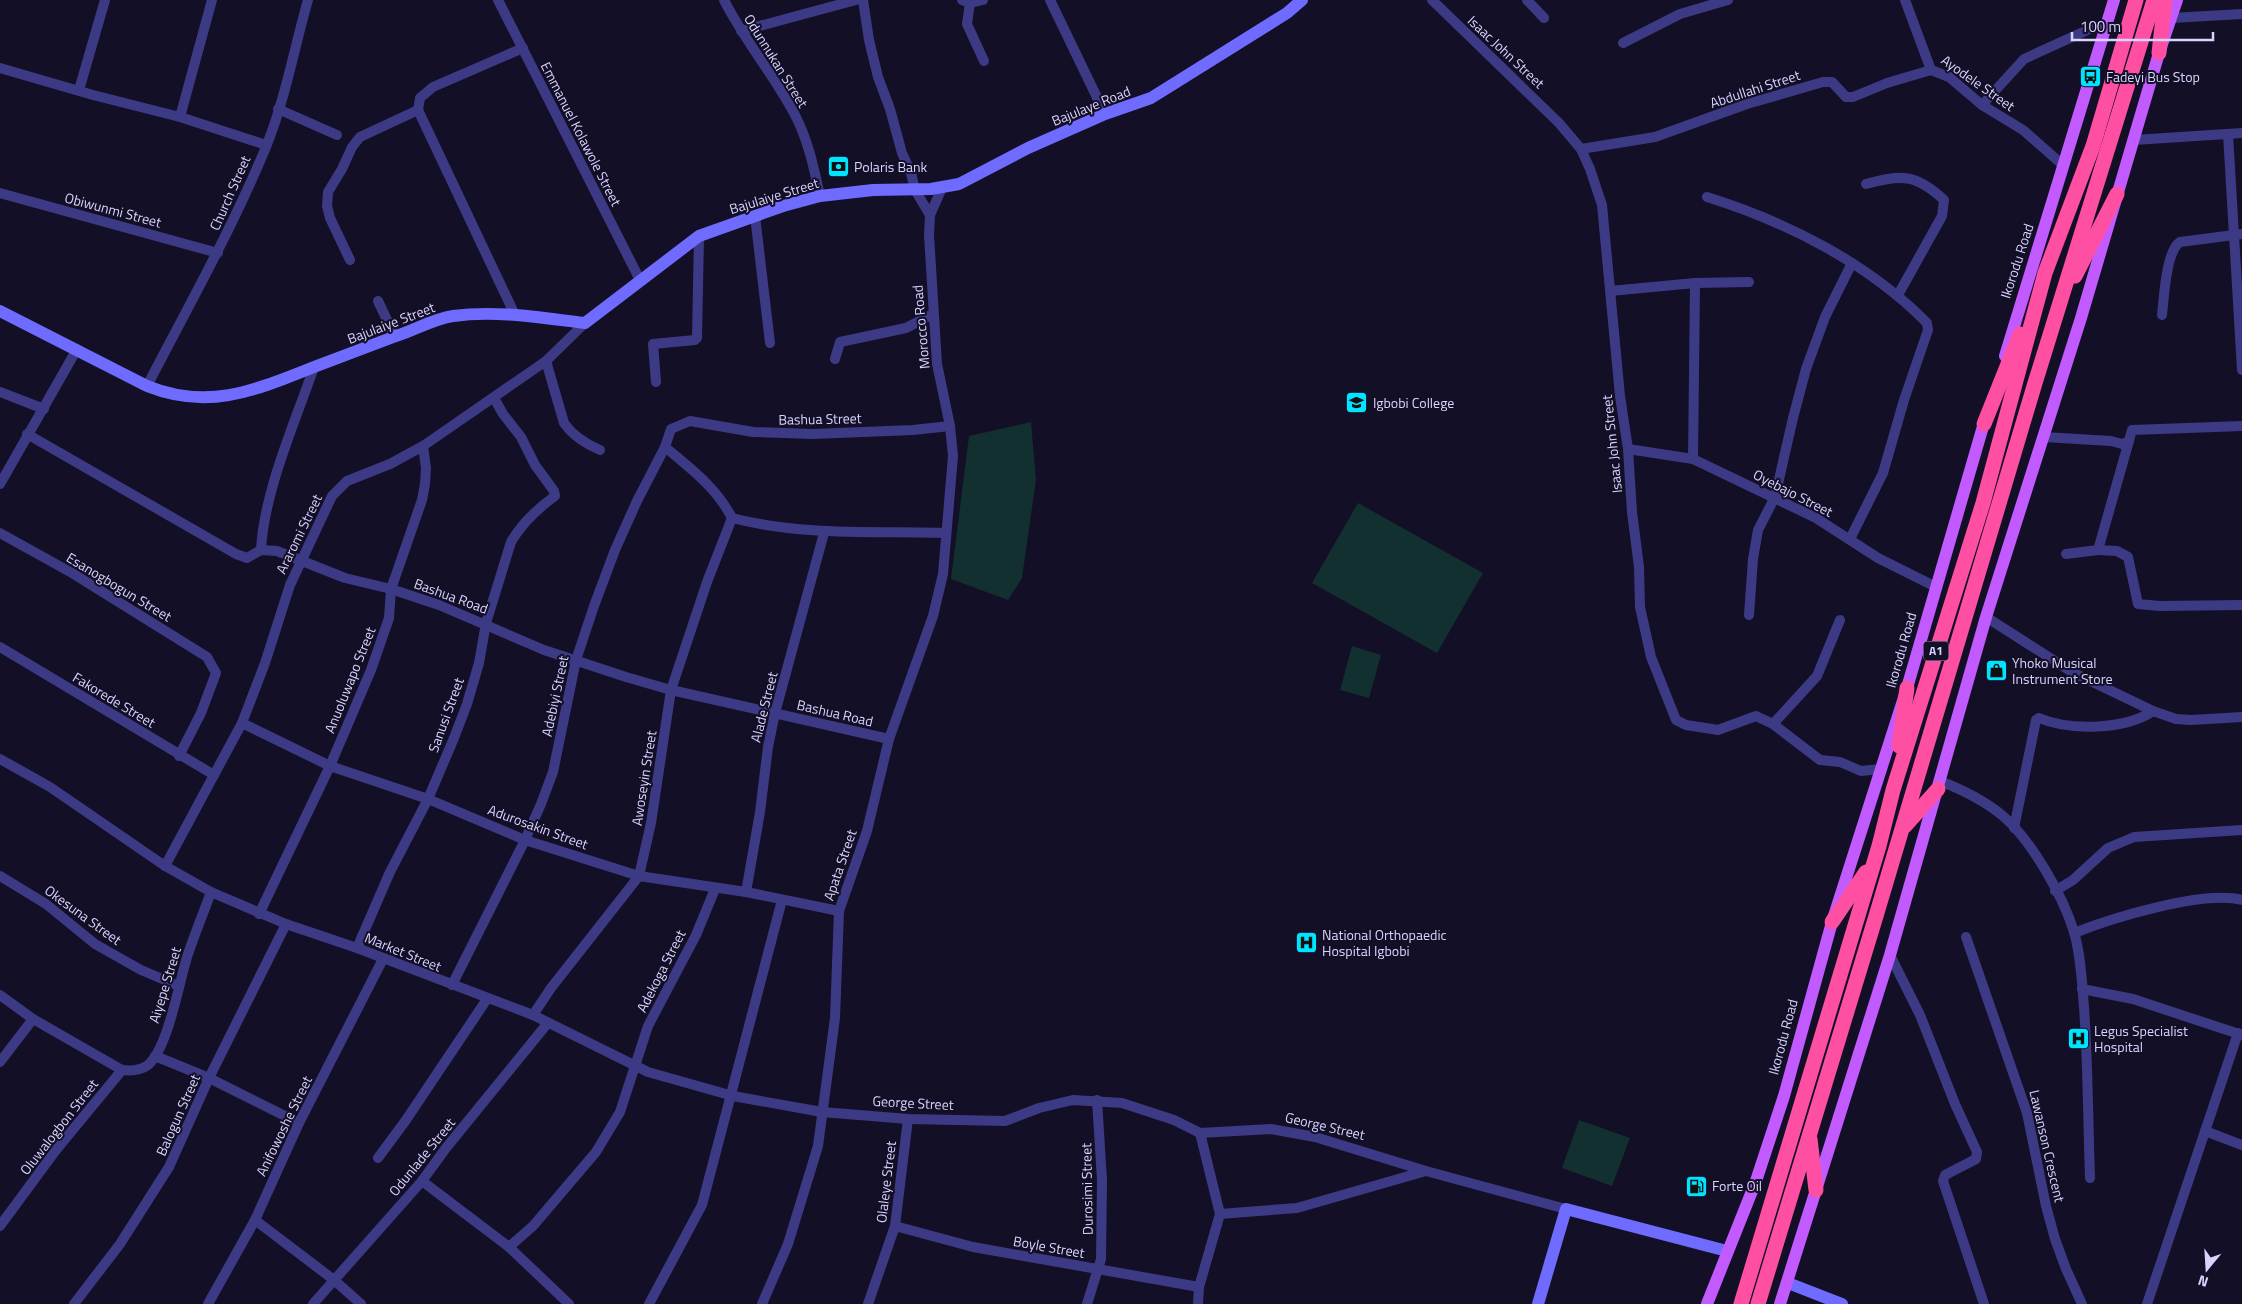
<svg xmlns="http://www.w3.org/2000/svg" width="2242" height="1304" viewBox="0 0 2242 1304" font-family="'Titillium Web',sans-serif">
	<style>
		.green { fill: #12302f }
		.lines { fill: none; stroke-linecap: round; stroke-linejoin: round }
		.street { stroke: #3d3a85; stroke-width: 10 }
		.secondary { stroke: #6f6bff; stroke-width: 12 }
		.primary { stroke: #c25bff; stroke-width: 12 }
		.highway { stroke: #ff4fa3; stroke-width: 15 }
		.labels { text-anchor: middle; stroke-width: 4; stroke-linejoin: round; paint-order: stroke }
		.shield { fill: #130f26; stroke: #9e99be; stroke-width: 1 }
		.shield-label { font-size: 12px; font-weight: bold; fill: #d9d4ff }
		.street-label { font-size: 14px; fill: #d9d4ff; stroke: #130f26 }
		.poi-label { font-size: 14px; fill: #d9d4ff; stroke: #130f26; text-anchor: start }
	</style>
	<rect width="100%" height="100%" fill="#130f26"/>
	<g class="green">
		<polygon points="1031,422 1036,480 1022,578 1008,600 951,579 969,436"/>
		<polygon points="1358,503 1483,573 1437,653 1312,583"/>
		<polygon points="1352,646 1381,655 1369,698 1340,690"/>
		<polygon points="1579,1120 1630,1138 1612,1186 1562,1168"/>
	</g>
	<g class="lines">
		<g class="street">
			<polyline points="498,0 640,280"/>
			<path d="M 724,0 C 744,40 774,75 795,115 C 808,140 814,168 820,196"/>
			<polyline points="863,0 869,40 878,77 890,109 902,153 911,173 915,190 930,215"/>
			<polyline points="962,0 970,3 983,0"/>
			<polyline points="1050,0 1105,114"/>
			<polyline points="1432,0 1559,123 1581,149 1590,169 1602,205 1620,396 1628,449 1632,512 1639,567 1640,607 1651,657 1676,720 1686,725 1718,730 1756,716 1773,724 1820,760 1840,762 1861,771 1881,769"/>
			<polyline points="1527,0 1544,18"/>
			<polyline points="1905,0 1931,70 1949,77 1982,105 2023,130 2064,166"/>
			<polyline points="970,3 967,24 984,61"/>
			<polyline points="2172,18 2242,14"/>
			<polyline points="741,31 856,0"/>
			<polyline points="1623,43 1680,14 1728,0"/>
			<polyline points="0,68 93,95 180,117 266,145"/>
			<polyline points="79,90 105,0"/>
			<polyline points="1982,105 2024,59 2092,28 2106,26"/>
			<polyline points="278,109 337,135"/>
			<polyline points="180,117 212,0"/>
			<polyline points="2228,134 2242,370"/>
			<polyline points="2134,140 2242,133"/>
			<polyline points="1581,149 1655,137 1747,104 1823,82 1832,82 1846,97 1853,97 1887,83 1931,70"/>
			<path d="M 1866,184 C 1902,174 1916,174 1944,200 L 1942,216 L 1898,295"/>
			<polyline points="0,193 218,253"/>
			<path d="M 1707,197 C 1787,222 1868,263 1927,323 L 1928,330 L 1904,400 L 1883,473 L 1850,539"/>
			<polyline points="755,216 770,343"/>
			<polyline points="350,260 330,218 327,206 328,192 342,169 352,147 360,137 418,110"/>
			<polyline points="1610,291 1695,283 1749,282"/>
			<polyline points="378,301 395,337"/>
			<polyline points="515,315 418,110 420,98 433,87 523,48"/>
			<path d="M 2162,315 C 2164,298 2166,251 2180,242 L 2242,234"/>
			<polyline points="835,359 840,342 906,328 933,314"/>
			<path d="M 546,361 L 564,423 C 573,436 586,444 600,450"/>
			<polyline points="656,382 653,344 695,340 697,338 699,236"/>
			<path d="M 147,386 C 188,307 232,229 266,147 C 285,100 294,49 308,0"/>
			<polyline points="0,392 44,409"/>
			<polyline points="27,434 236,554 247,558 261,550 277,551 345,578 391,589 439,605 544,650 626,677 671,690 889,739"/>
			<polyline points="2044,437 2111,441 2122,444 2129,441 2132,430 2242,426"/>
			<polyline points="2129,441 2098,550 2117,551 2128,557 2138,604 2160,606 2242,605"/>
			<path d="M 665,447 C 690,468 717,488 732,518 C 802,536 874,531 946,533"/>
			<polyline points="1628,449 1693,459 1816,518 1878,558 1936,587"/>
			<polyline points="1693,459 1695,283"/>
			<polyline points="0,484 77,349"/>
			<polyline points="0,533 72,573 207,657 216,673 201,713 179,756"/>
			<path d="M 261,550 C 264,491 295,423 314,367"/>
			<polyline points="2066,554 2098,550"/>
			<polyline points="1749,615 1753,559 1758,530 1775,497 1793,418 1806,369 1825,317 1852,263"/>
			<polyline points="1986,617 2072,672 2153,711 2176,719 2191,720 2242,717"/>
			<polyline points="0,647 214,775"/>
			<polyline points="242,723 330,766 428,799 525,840 639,876 746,892 839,911"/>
			<polyline points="1773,724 1817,676 1840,620"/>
			<polyline points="0,759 50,787 165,866 211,892 286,924 357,948 533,1015 648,1072 733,1096 822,1112 908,1119 1005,1121 1039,1108 1073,1100 1122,1103 1174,1120 1200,1133 1271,1129 1315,1137 1426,1171 1566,1209"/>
			<path d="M 1940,781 C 1963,790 1984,800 2003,816 C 2032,841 2063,896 2074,932 C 2081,956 2082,983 2084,1007 C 2088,1064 2088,1121 2090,1178"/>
			<path d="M 2014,828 L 2036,720 L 2039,718 C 2070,731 2125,730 2153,711"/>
			<polyline points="165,866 242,723 265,663 290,585 332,496 347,481 390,464 423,446 546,361 585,323"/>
			<polyline points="0,876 46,904 95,944 141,970 179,986"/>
			<polyline points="2055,891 2073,880 2108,848 2134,837 2242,830"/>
			<polyline points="746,892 760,812 768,747 775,713 824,533"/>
			<polyline points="259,914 330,766 371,670 389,618 391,589 422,500 425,484 426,468 423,446"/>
			<path d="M 2074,933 C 2112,918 2203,890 2242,900"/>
			<polyline points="1966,937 2027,1113 2046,1206 2055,1239 2066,1269 2082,1304"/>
			<path d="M 357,948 L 390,872 L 428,799 L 454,738 L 467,704 L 479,663 L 486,623 L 511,542 C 522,523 537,509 555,496 L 554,491 L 535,465 L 521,437 L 503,414 L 494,398"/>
			<polyline points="1890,955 1920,1015 1955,1104 1977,1152 1976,1159 1945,1175 1943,1181 1984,1304"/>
			<polyline points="452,985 525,840 541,804 553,772 576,660 594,606 615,550 637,501 665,447 671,429 690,421 753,432 813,434 913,430 950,426"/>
			<polyline points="2082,989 2133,999 2242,1035"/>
			<path d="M 0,995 L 33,1019 L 122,1070 C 131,1071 140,1071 148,1065 C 168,1048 179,983 187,957 C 194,936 203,914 211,892"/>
			<polyline points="533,1015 551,988 639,876 651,823 671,690 707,582 732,518"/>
			<polyline points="155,1056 209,1078 299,1123"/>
			<polyline points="0,1062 33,1019"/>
			<polyline points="2205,1131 2242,1145"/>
			<polyline points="378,1158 406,1120 487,999"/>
			<polyline points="422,1181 509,1247 569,1304"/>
			<polyline points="1220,1214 1297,1208 1426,1171"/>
			<polyline points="255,1220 334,1280 361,1304"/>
			<polyline points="0,1226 56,1150 122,1070"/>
			<polyline points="895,1226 973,1247 1199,1287"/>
			<polyline points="509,1247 533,1226 596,1152 620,1112 648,1026 696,935 715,889"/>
			<polyline points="74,1304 120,1244 169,1167 209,1078 286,924"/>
			<polyline points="208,1304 255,1220 299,1123 383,959"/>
			<polyline points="313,1304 422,1181 446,1148 547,1024"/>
			<polyline points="649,1304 702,1205 782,900"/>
			<polyline points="762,1304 788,1244 818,1146 835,1018 839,911 867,831 889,739 933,616 943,574 953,456 950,426 937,364 929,235 930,215 942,188"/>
			<polyline points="868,1304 895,1226 908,1119"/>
			<polyline points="1087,1304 1101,1259 1102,1180 1097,1100"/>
			<polyline points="1198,1304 1199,1287 1220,1214 1200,1133"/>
			<polyline points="2147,1304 2238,1033"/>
		</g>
		<g class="secondary">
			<path d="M 0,311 L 147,386 C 209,411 256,390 314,367 C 341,357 369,346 396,336 C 415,330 433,319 453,316 C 497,310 542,318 585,323 L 699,236 L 783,206 L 820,196 L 873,190 L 931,189 L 959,184 L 1028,148 L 1105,114 L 1151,98 L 1287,13 L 1302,0"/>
			<polyline points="1788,1283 1842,1304"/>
			<polyline points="1538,1304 1566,1209 1727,1251"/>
		</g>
		<g class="primary">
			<polyline points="2005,356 2114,0"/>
			<polyline points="1707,1304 1756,1181 1784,1096 1832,922 1907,688 1986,416"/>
			<polyline points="1780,1304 1890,955 1986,617 2081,318 2159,53 2177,0"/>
		</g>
		<g class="highway">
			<polyline points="2159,53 2165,0"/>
			<polyline points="2075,276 2117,194"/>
			<polyline points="1984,424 2020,334"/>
			<polyline points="1899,746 1907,688"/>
			<polyline points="1905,826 1938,789"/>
			<polyline points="1832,922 1866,872"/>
			<polyline points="1810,1139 1816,1190"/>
			<polyline points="1741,1304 1879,846 1893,790 1983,503 2045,273 2093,146 2136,0"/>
			<polyline points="1758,1304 1876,916 2035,383 2154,0"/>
		</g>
	</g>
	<defs>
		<symbol id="bus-square" viewBox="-11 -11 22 22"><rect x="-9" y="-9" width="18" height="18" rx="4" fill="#00e5ff" stroke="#130f26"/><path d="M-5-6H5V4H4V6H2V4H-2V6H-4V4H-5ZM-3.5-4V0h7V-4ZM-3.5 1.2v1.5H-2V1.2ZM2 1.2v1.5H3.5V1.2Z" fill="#111"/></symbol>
		<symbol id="bank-square" viewBox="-11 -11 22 22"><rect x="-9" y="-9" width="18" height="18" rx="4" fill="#00e5ff" stroke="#130f26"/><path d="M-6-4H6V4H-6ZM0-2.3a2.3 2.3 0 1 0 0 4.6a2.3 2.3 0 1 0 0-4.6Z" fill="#111"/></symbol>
		<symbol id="school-square" viewBox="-11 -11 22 22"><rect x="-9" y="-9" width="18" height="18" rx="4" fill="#00e5ff" stroke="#130f26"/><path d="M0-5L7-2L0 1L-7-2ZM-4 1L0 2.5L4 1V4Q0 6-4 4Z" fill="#111"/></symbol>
		<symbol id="shop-square" viewBox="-11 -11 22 22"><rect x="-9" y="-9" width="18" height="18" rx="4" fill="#00e5ff" stroke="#130f26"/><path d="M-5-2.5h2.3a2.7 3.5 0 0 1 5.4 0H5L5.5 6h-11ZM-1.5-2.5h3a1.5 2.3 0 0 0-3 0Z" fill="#111"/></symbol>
		<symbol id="hospital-square" viewBox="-11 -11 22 22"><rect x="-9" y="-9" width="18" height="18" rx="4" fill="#00e5ff" stroke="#130f26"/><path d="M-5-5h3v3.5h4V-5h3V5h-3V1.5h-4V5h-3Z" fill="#111"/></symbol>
		<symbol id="fuel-square" viewBox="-11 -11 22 22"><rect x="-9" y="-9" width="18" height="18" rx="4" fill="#00e5ff" stroke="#130f26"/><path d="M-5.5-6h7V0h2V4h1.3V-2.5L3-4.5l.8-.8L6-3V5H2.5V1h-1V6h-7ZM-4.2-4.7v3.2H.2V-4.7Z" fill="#111"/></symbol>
	</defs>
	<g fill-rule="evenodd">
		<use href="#bus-square" x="2078" y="64" width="25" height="25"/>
		<use href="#bank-square" x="826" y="154" width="25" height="25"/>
		<use href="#school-square" x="1344" y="390" width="25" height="25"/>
		<use href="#shop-square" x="1984" y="658" width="25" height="25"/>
		<use href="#hospital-square" x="1294" y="930" width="25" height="25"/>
		<use href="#hospital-square" x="2066" y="1026" width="25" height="25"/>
		<use href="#fuel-square" x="1684" y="1174" width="25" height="25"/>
	</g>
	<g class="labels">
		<rect class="shield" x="1923.5" y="641.5" width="25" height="19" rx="4"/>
		<g class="shield-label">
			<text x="1936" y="655">A1</text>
		</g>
		<g class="street-label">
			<text transform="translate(1506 52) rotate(43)" y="5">Isaac John Street</text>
			<text transform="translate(776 61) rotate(58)" y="5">Odunnukan Street</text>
			<text transform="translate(1978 83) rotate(35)" y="5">Ayodele Street</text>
			<text transform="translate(1755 89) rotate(-18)" y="5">Abdullahi Street</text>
			<text transform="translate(1091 106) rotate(-22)" y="5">Bajulaye Road</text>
			<text transform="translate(581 134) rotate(63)" y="5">Emmanuel Kolawole Street</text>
			<text transform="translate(230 193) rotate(-66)" y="5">Church Street</text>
			<text transform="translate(774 196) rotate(-17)" y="5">Bajulaiye Street</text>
			<text transform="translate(113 210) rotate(15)" y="5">Obiwunmi Street</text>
			<text transform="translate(2017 261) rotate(-72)" y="5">Ikorodu Road</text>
			<text transform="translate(391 323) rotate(-21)" y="5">Bajulaiye Street</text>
			<text transform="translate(921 327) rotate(-95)" y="5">Morocco Road</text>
			<text transform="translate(820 419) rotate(-1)" y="5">Bashua Street</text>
			<text transform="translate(1612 444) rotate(-96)" y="5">Isaac John Street</text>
			<text transform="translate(1793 493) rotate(27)" y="5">Oyebajo Street</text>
			<text transform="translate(299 534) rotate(-64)" y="5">Araromi Street</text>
			<text transform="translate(119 587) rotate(31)" y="5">Esanogbogun Street</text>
			<text transform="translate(451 596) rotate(20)" y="5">Bashua Road</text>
			<text transform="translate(1901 650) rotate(-74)" y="5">Ikorodu Road</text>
			<text transform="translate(350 680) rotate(-68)" y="5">Anuoluwapo Street</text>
			<text transform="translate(555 696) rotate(-78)" y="5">Adebiyi Street</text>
			<text transform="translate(114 700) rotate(31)" y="5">Fakorede Street</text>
			<text transform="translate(764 707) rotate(-76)" y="5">Alade Street</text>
			<text transform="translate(835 713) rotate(13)" y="5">Bashua Road</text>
			<text transform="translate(446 715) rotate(-70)" y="5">Sanusi Street</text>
			<text transform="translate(644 778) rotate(-81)" y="5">Awoseyin Street</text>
			<text transform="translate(538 827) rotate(20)" y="5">Adurosakin Street</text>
			<text transform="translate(840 865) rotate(-71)" y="5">Apata Street</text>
			<text transform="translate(83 915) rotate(36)" y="5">Okesuna Street</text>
			<text transform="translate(403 952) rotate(22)" y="5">Market Street</text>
			<text transform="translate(661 971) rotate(-63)" y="5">Adekoga Street</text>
			<text transform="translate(165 985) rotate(-73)" y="5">Aiyepe Street</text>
			<text transform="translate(1783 1037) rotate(-75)" y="5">Ikorodu Road</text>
			<text transform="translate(913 1103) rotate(3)" y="5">George Street</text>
			<text transform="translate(178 1115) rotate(-66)" y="5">Balogun Street</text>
			<text transform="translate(284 1126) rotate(-64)" y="5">Anifowoshe Street</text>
			<text transform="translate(1325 1126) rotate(13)" y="5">George Street</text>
			<text transform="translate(59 1127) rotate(-52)" y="5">Oluwalogbon Street</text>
			<text transform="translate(2047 1146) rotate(77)" y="5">Lawanson Crescent</text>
			<text transform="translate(422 1157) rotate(-51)" y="5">Odunlade Street</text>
			<text transform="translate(886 1182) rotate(-83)" y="5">Olaleye Street</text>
			<text transform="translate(1087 1189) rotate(-91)" y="5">Durosimi Street</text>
			<text transform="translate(1049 1247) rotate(10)" y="5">Boyle Street</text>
		</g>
		<g class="poi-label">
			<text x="2106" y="82">Fadeyi Bus Stop</text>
			<text x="854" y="172">Polaris Bank</text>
			<text x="1373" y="408">Igbobi College</text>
			<text x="2012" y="668">Yhoko Musical<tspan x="2012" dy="16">Instrument Store</tspan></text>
			<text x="1322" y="940">National Orthopaedic<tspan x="1322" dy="16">Hospital Igbobi</tspan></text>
			<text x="2094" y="1036">Legus Specialist<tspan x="2094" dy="16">Hospital</tspan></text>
			<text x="1712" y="1191">Forte Oil</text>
		</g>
	</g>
	<g transform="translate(2207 1269) rotate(198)" stroke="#130f26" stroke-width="4" paint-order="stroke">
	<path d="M0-4L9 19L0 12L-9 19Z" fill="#d9d4ff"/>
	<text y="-8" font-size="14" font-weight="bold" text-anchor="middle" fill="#d9d4ff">N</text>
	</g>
	<path d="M2072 32v8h141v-8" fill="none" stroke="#d9d4ff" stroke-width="2.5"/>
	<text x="2080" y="32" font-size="15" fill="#d9d4ff" stroke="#130f26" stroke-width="4" paint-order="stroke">100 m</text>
</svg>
